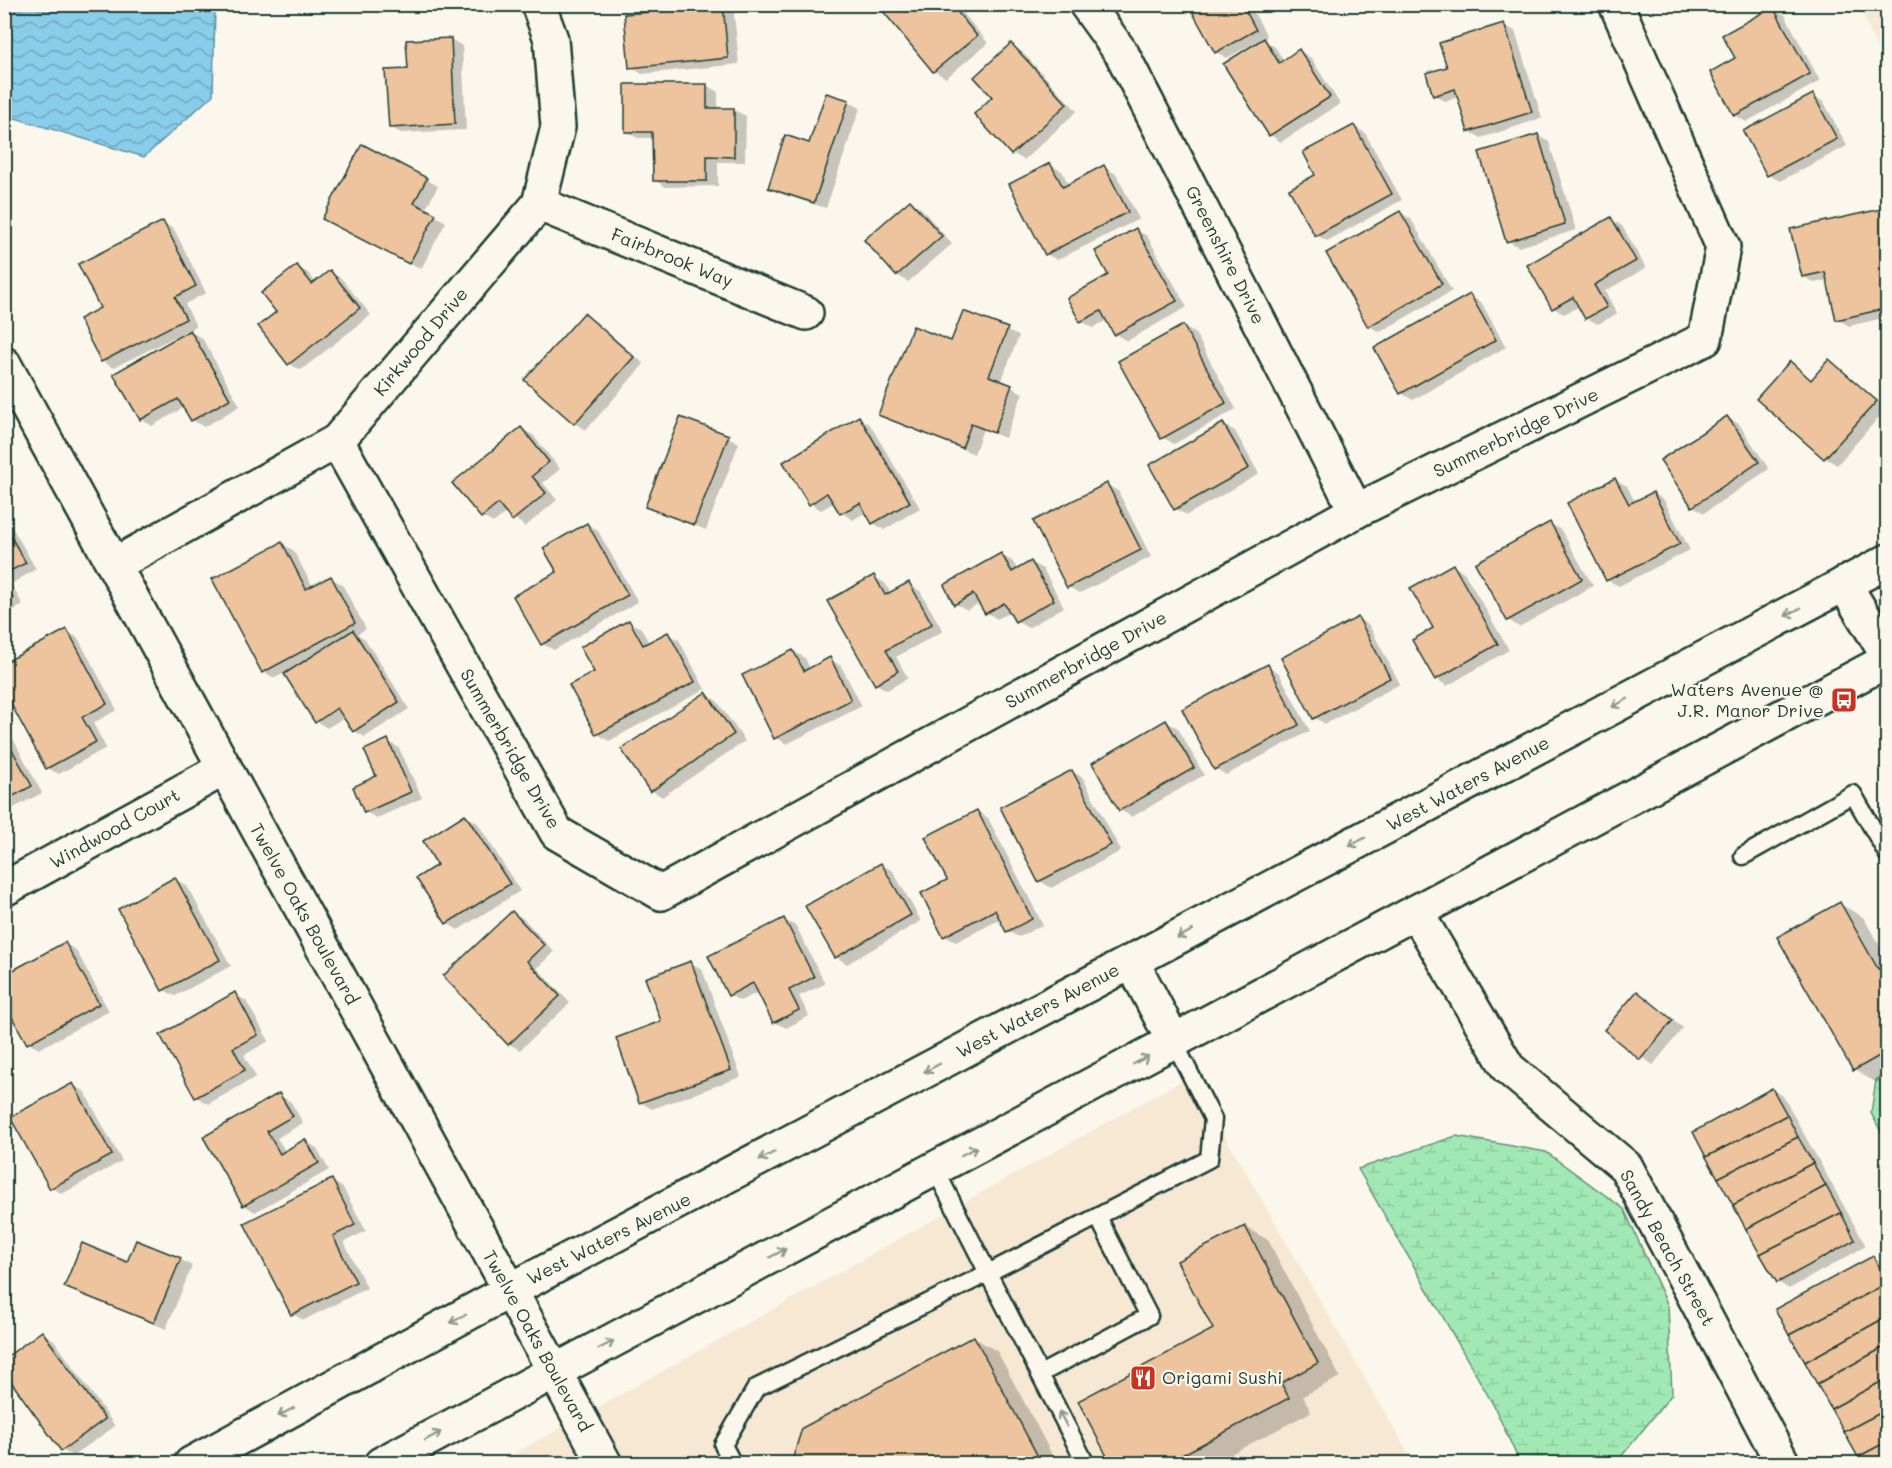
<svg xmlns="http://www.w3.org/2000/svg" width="1892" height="1468" viewBox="0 0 1892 1468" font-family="Mali,sans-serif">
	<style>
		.built { fill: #f7e8d4 }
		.wetland { fill: url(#wetland-marsh); stroke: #609274; stroke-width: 1.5 }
		.water { fill: url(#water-waves); stroke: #5f93a1; stroke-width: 1.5 }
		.shadow { fill: #0003 }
		.building { fill: #edc49d; stroke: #1f3d34; stroke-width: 1.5 }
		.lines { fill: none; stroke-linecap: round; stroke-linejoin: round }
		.lane-casing { stroke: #1f3d34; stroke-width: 21 }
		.street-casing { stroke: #1f3d34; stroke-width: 38 }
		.secondary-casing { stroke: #1f3d34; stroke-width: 38 }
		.lane { stroke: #fbf7ec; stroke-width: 16 }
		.street { stroke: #fbf7ec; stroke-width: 33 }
		.secondary { stroke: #fbf7ec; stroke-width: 33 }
		.oneway { stroke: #8d9a90 }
		.labels { text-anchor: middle; stroke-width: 4.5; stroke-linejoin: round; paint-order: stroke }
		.street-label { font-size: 18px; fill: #1f3d34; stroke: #fbf7ec }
		.poi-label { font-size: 18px; fill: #1f3d34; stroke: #fbf7ec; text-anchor: end }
	</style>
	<defs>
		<pattern id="wetland-marsh" width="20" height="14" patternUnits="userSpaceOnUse" patternTransform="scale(1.5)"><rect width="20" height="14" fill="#a2e8b5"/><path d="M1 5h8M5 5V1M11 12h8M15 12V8" fill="none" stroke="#8bc89c"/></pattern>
		<pattern id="water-waves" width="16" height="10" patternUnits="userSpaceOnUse" patternTransform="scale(1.5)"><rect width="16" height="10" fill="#89cdea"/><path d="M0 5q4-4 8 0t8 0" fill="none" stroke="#6fa8be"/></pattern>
	</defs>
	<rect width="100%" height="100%" fill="#fbf7ec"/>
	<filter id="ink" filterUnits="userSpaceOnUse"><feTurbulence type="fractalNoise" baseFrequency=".0167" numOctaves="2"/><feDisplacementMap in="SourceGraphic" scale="12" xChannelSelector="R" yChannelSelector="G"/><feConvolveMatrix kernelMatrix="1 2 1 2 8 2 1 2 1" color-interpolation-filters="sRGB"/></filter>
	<g filter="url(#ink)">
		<g class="built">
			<polygon points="1859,5 1887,5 1887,73"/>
			<polygon points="1190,1076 1414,1463 625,1463 595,1409"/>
			<polygon points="565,1426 585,1463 497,1463"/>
		</g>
		<g class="wetland">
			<polygon points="1887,1069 1887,1143 1871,1113 1876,1080"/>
			<polygon points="1456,1136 1546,1152 1624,1209 1668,1306 1672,1394 1616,1463 1520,1463 1494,1406 1358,1169"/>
		</g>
		<polygon class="water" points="4,5 215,5 213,95 144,157 5,115"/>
		<g class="shadow">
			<polygon points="650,4 733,4 739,64 642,74 631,67 650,13"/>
			<polygon points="879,4 961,4 958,7 988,43 946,78 934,71"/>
			<polygon points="1189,4 1249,4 1267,36 1262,39 1275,47 1284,61 1299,51 1311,58 1340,104 1281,142 1270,135 1251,45 1227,58 1216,52"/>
			<polygon points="1474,4 1496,4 1481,9"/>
			<polygon points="1773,9 1785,15 1820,81 1746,122 1735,115 1737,58"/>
			<polygon points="1504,25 1515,31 1542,118 1481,138 1469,131 1459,97 1445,101 1434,95 1449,68"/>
			<polygon points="451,39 462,46 466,130 401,133 390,127 409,70"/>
			<polygon points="1011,45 1022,52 1077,111 1024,160 1012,153 994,97"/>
			<polygon points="706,85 718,92 718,110 734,110 746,116 745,162 718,162 718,186 666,187 654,180 654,138 638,138 626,132"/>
			<polygon points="1813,96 1824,102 1847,146 1780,181 1768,175"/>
			<polygon points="848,101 860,108 826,208 781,194 770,187"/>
			<polygon points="1354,126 1365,133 1402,200 1327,241 1316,235"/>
			<polygon points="1537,135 1549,142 1576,230 1519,247 1508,241"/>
			<polygon points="363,146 438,186 425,210 446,222 421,269 336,224"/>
			<polygon points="1050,165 1062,171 1069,185 1104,167 1116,174 1139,219 1057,260 1046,254"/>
			<polygon points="910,201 921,208 952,244 908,282 897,275"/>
			<polygon points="1885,209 1888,317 1849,326 1837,319 1828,280 1814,283 1803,276"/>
			<polygon points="1400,212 1411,219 1452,291 1380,332 1369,326"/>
			<polygon points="1611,219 1622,226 1646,268 1605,291 1617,314 1598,324 1586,318 1580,306 1564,314 1553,308"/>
			<polygon points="163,223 174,229 206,293 185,304 196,326 113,368 102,361 102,308"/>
			<polygon points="1136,230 1147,236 1187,307 1127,341 1115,334 1107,320 1093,328 1081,321"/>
			<polygon points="297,267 308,273 316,283 330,272 341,278 371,315 301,370 289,364 278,312"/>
			<polygon points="1470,296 1481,302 1506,347 1413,400 1401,393"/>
			<polygon points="964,313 1019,336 1001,382 1023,393 1005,438 983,429 974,454 880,415 952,343"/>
			<polygon points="584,315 595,321 644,364 586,430 575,423 526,380"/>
			<polygon points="1183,327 1195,333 1236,409 1174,444 1162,437"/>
			<polygon points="190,332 202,338 240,406 204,427 192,420 185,407 152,426 141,419"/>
			<polygon points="1830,361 1887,408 1837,465 1825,458 1758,399 1790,363 1813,380"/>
			<polygon points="1727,417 1739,424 1769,469 1704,513 1693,506"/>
			<polygon points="859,418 870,425 920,508 884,530 873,523 866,512 853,520 842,513 835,502 821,510 810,503"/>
			<polygon points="1223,424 1235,431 1259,474 1187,515 1175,509"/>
			<polygon points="521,429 533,435 560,469 543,483 557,500 525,527 507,512 493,523 482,517"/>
			<polygon points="728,437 739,443 706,530 647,506"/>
			<polygon points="1615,480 1627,486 1635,502 1653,493 1664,500 1690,550 1619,586 1607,580"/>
			<polygon points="1107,485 1118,491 1151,557 1080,593 1068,587"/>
			<polygon points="4,513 36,569 11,584 23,605 4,616"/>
			<polygon points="1550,523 1561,530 1593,586 1519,627 1508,620"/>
			<polygon points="587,524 598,531 638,602 554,650 542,644 559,572"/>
			<polygon points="282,544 293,550 313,587 330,578 342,584 366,629 357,634 365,639 409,709 365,737 354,731 345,717 327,728 316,721 285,673 275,678 263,672"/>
			<polygon points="1001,555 1012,561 1018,570 1031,563 1043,569 1064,607 1028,628 1016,621 1011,612 997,619 986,612 980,603 967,610 956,604"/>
			<polygon points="1453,566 1464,572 1509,650 1447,686 1436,679 1435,628"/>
			<polygon points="874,577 885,583 891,594 909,584 920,591 943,631 896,657 908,678 887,690 876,684"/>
			<polygon points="1358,619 1369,625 1400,684 1325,724 1314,717"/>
			<polygon points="629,622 641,628 649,643 667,634 679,640 705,689 609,741 597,734 596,672"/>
			<polygon points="67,631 78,638 117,710 93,723 106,748 59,774 47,768"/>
			<polygon points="793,651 805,658 810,669 830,659 841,666 862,706 787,744 775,737"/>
			<polygon points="1268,666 1279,673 1310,731 1226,775 1215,768"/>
			<polygon points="706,694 717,701 745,741 662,797 651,790"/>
			<polygon points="4,722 42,793 4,813"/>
			<polygon points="1166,722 1178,728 1204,775 1132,817 1120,810"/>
			<polygon points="388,741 399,748 422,798 377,818 365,812"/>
			<polygon points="1072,771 1083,778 1121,851 1051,888 1040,881"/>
			<polygon points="977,811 988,818 1043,925 1019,937 1007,931 1001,919 956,942 944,936 949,880"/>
			<polygon points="465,816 477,822 520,891 458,930 447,923 439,865"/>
			<polygon points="881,864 893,871 921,921 847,964 836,957"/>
			<polygon points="175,879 187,886 231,966 175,996 164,990"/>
			<polygon points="1840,904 1863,917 1888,960 1888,1077 1877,1083 1854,1070"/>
			<polygon points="512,912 524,919 554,952 537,968 570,1003 520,1050 509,1044"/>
			<polygon points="784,920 796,926 825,984 799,996 809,1016 786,1028 774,1022 759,992 740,1001 729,995"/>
			<polygon points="65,944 76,950 109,1011 39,1049 28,1043"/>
			<polygon points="691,963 702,969 741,1077 652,1109 640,1102 663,1022"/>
			<polygon points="1637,993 1683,1028 1653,1065 1606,1030"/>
			<polygon points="235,994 246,1001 269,1041 244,1055 256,1077 208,1104 196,1097"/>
			<polygon points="73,1085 84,1091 122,1161 62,1194 51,1187"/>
			<polygon points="1772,1090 1783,1096 1866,1246 1789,1289 1778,1282"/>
			<polygon points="279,1095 291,1102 303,1123 277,1138 286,1152 305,1141 317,1148 329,1170 255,1212 244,1205 205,1137"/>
			<polygon points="332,1181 343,1188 366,1231 344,1242 367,1288 304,1320 292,1314"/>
			<polygon points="1245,1227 1268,1240 1340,1377 1303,1396 1311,1412 1212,1464 1112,1464 1215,1330"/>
			<polygon points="1873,1258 1884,1264 1888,1270 1888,1464"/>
			<polygon points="180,1259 192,1266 166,1329 66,1286 128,1264"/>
			<polygon points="43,1333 54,1340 115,1426 73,1456 62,1450"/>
			<polygon points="974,1338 997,1351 1057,1464 793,1464 791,1461 803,1429"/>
		</g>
		<g class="building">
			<polygon points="648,4 723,4 728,58 629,68 624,14 649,12"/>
			<polygon points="877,4 951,4 977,36 933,72"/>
			<polygon points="1188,4 1242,4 1256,30 1215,53"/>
			<polygon points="1773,7 1810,74 1734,116 1710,72 1735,58 1722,35"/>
			<polygon points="1504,23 1532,112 1468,132 1455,89 1433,96 1426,73 1447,67 1439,43"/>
			<polygon points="451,38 455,124 389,128 385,70 408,69 406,40"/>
			<polygon points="1264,38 1279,63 1299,49 1330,97 1269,136 1223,64"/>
			<polygon points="1011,43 1067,104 1011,155 974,114 992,97 974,77"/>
			<polygon points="625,84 707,84 707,108 734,108 734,157 707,156 707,181 653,181 652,132 625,132"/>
			<polygon points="826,93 849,100 814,203 768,188 785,135 809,143"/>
			<polygon points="1813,94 1837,139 1767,176 1743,131"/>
			<polygon points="1354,125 1392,194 1315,236 1289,189 1315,175 1303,152"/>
			<polygon points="1538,134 1565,224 1506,242 1479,152"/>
			<polygon points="362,144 427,178 414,203 436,214 409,264 322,219"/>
			<polygon points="1050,163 1063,187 1104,165 1128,212 1045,255 1009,184"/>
			<polygon points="910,200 942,236 896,276 864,240"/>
			<polygon points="1886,208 1888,308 1836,320 1825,272 1802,277 1790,229"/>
			<polygon points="1400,211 1442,284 1368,327 1326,253"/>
			<polygon points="1611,217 1636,261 1594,285 1607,307 1585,319 1573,297 1552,309 1527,265"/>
			<polygon points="163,221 196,286 175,297 186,319 101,362 79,319 100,308 78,264"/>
			<polygon points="1136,228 1177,301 1114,335 1101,311 1080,322 1067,298 1108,275 1095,251"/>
			<polygon points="297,265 312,284 330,270 360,308 288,365 258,326 276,312 261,293"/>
			<polygon points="1470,294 1496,340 1400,394 1374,348"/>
			<polygon points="963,311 1008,328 989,376 1012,385 994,433 971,424 962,448 878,415 913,326 951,341"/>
			<polygon points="584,313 634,357 574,424 524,380"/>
			<polygon points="1183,325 1226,403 1161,439 1118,361"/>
			<polygon points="190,330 230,399 191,421 178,399 140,420 113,374"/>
			<polygon points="1829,359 1877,401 1824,459 1756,399 1790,361 1811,380"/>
			<polygon points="859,416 910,502 872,524 860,503 840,514 827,493 809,505 783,462"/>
			<polygon points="1727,416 1759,462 1692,507 1660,460"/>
			<polygon points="680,417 729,435 694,525 645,507"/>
			<polygon points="1223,423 1249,468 1174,510 1149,465"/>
			<polygon points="521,427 549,462 532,476 546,493 512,521 498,504 481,518 452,483"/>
			<polygon points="1615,478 1629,504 1653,492 1680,544 1606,581 1567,503"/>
			<polygon points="1107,483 1141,550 1067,588 1033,521"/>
			<polygon points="1550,522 1582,579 1507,621 1475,563"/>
			<polygon points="587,523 628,595 541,645 513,596 557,572 543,548"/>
			<polygon points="4,525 26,563 4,574"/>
			<polygon points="282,542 306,589 331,576 355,623 262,673 212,579"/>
			<polygon points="1001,553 1012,572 1031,561 1054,600 1015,622 1004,603 985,614 973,594 954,605 944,585"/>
			<polygon points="1453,564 1498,644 1435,680 1412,640 1433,628 1410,588"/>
			<polygon points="874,575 885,595 909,582 932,624 886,650 898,671 875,685 827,601"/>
			<polygon points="4,584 13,599 4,603"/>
			<polygon points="1358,617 1390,678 1313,719 1281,658"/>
			<polygon points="629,620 643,645 668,632 695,682 596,735 569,685 594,672 580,647"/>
			<polygon points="67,629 107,704 82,717 96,742 46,769 4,691 4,663"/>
			<polygon points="353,630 399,702 353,732 337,708 315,723 284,674"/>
			<polygon points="793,650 804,671 830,657 851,700 774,739 742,675"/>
			<polygon points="1268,664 1299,725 1214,770 1182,709"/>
			<polygon points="706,692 734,734 650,792 621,749"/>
			<polygon points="1166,720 1194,768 1119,811 1092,763"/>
			<polygon points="4,735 32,786 4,801"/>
			<polygon points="388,739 411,792 364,813 353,787 376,776 364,750"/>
			<polygon points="1072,770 1111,845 1038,882 1000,807"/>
			<polygon points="977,810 1032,919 1006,932 995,910 943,937 921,893 947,880 925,837"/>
			<polygon points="465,814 510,884 446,924 416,878 437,865 423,841"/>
			<polygon points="881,863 911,915 835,958 805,906"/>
			<polygon points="175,877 220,960 162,991 118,909"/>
			<polygon points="1840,902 1878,969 1888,963 1888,1051 1853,1071 1777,937"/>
			<polygon points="512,911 544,945 527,961 560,996 508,1045 443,976"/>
			<polygon points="784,918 814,977 789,990 799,1010 773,1023 753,983 728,996 708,956"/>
			<polygon points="65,942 99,1004 27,1044 4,1003 4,975"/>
			<polygon points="691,961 731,1070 639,1103 616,1038 661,1021 645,978"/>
			<polygon points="1637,991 1673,1020 1640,1060 1604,1030"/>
			<polygon points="235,992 258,1035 233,1048 245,1070 195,1098 160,1035"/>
			<polygon points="73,1083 112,1155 50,1189 10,1117"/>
			<polygon points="1772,1088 1787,1115 1706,1157 1693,1132"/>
			<polygon points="279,1093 293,1116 267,1131 280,1154 305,1139 319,1163 243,1206 203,1137"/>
			<polygon points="1787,1115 1798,1137 1718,1178 1706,1157"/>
			<polygon points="1798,1137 1813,1163 1733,1205 1718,1178"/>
			<polygon points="1813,1163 1826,1186 1746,1229 1733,1205"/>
			<polygon points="332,1179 355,1225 333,1236 356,1282 291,1315 244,1223"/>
			<polygon points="1826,1186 1841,1213 1760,1254 1746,1229"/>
			<polygon points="1841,1213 1855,1240 1777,1283 1760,1254"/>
			<polygon points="1245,1226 1318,1363 1281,1383 1289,1398 1165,1464 1152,1464 1147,1455 1131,1464 1111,1464 1078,1401 1213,1329 1177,1261"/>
			<polygon points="136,1240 181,1258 154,1323 64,1287 82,1243 127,1262"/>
			<polygon points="1873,1256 1888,1283 1789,1335 1775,1309"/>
			<polygon points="1888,1283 1888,1316 1805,1362 1789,1335"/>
			<polygon points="1888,1316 1888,1345 1817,1384 1805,1362"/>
			<polygon points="42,1331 105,1419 61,1451 4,1372 4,1359"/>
			<polygon points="974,1336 1042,1464 791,1464 802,1428"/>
			<polygon points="1888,1345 1888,1378 1831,1409 1817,1384"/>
			<polygon points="1888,1378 1888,1409 1844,1432 1831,1409"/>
			<polygon points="1888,1409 1888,1441 1858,1457 1844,1432"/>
			<polygon points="1888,1441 1888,1464 1861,1464 1858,1457"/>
		</g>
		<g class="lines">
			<defs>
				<g id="lane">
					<polyline points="1743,856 1853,794 1888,855"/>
					<polyline points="1040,1374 1149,1316 1098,1217"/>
					<polyline points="733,1464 723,1445 756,1388 988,1273 935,1169"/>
					<polyline points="1086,1464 988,1273 1209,1159 1213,1119 1174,1042"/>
				</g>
				<g id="street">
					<polyline points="1086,4 1122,54 1356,511"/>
					<polyline points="539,204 806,313"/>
					<polyline points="4,364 605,1464"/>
					<polyline points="337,441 557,833 661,893 1356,511 1705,339 1723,247 1616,4"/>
					<polyline points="114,565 337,441 539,204 558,127 551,39 538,4"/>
					<polyline points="1844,584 1888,656"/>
					<polyline points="4,889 225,768"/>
					<polyline points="1416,912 1508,1068 1626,1167 1783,1464"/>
				</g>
				<g id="secondary">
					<polyline points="1132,962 1174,1042"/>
					<polyline points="191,1464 509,1291 1888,561"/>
					<polyline points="381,1464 1888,660"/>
				</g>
			</defs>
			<use href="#lane" class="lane-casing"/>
			<use href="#street" class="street-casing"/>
			<use href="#secondary" class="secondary-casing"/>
			<use href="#lane" class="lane"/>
			<use href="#street" class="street"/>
			<use href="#secondary" class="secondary"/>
		</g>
		<defs><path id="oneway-shaft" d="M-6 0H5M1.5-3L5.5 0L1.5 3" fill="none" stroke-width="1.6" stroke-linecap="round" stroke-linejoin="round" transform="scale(1.5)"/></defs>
		<g class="oneway">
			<use href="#oneway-shaft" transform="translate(1793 612) rotate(152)"/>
			<use href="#oneway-shaft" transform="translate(1620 703) rotate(152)"/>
			<use href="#oneway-shaft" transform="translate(1357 842) rotate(152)"/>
			<use href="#oneway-shaft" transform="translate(1185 934) rotate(152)"/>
			<use href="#oneway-shaft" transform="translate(1141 1060) rotate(-28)"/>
			<use href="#oneway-shaft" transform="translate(932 1068) rotate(152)"/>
			<use href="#oneway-shaft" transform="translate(969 1151) rotate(-28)"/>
			<use href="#oneway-shaft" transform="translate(767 1156) rotate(152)"/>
			<use href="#oneway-shaft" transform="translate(778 1253) rotate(-28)"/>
			<use href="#oneway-shaft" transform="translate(458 1319) rotate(152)"/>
			<use href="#oneway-shaft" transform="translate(606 1345) rotate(-28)"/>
			<use href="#oneway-shaft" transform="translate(286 1412) rotate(152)"/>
			<use href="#oneway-shaft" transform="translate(1063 1419) rotate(-117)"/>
			<use href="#oneway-shaft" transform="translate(433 1436) rotate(-28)"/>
		</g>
	</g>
	<defs>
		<symbol id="bus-square" viewBox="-11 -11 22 22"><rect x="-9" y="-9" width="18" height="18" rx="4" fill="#c8321e" stroke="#fbf7ec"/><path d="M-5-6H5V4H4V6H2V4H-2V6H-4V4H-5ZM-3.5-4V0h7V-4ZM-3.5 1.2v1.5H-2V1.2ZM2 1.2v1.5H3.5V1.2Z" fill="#fff"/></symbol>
		<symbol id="restaurant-square" viewBox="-11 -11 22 22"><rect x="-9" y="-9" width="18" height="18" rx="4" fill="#c8321e" stroke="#fbf7ec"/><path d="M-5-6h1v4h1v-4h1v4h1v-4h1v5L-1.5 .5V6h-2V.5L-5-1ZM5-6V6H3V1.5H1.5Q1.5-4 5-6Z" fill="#fff"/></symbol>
	</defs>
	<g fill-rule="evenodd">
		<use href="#bus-square" x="1829" y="685" width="30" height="30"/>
		<use href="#restaurant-square" x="1128" y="1363" width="30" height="30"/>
	</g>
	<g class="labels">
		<g class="street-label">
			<text transform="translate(1225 255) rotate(63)" y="6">Greenshire Drive</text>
			<text transform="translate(672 258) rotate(22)" y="6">Fairbrook Way</text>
			<text transform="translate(421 342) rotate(-50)" y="6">Kirkwood Drive</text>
			<text transform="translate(1516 433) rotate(-26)" y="6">Summerbridge Drive</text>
			<text transform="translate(1086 660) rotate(-29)" y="6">Summerbridge Drive</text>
			<text transform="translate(510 749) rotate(60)" y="6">Summerbridge Drive</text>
			<text transform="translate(1468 784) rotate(-28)" y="6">West Waters Avenue</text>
			<text transform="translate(115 829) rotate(-29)" y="6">Windwood Court</text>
			<text transform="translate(304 914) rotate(61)" y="6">Twelve Oaks Boulevard</text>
			<text transform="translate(1038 1011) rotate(-28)" y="6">West Waters Avenue</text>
			<text transform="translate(609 1239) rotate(-27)" y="6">West Waters Avenue</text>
			<text transform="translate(1667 1248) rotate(61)" y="6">Sandy Beach Street</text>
			<text transform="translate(537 1341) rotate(61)" y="6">Twelve Oaks Boulevard</text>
		</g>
		<g class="poi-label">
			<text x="1824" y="696">Waters Avenue @<tspan x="1824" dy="21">J.R. Manor Drive</tspan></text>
			<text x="1162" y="1384" text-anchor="start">Origami Sushi</text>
		</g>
	</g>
	<rect width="1892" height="1468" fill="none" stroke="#fbf7ec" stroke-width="24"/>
	<rect x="12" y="12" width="1868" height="1444" fill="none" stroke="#1f3d34" stroke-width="2" filter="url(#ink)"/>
</svg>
